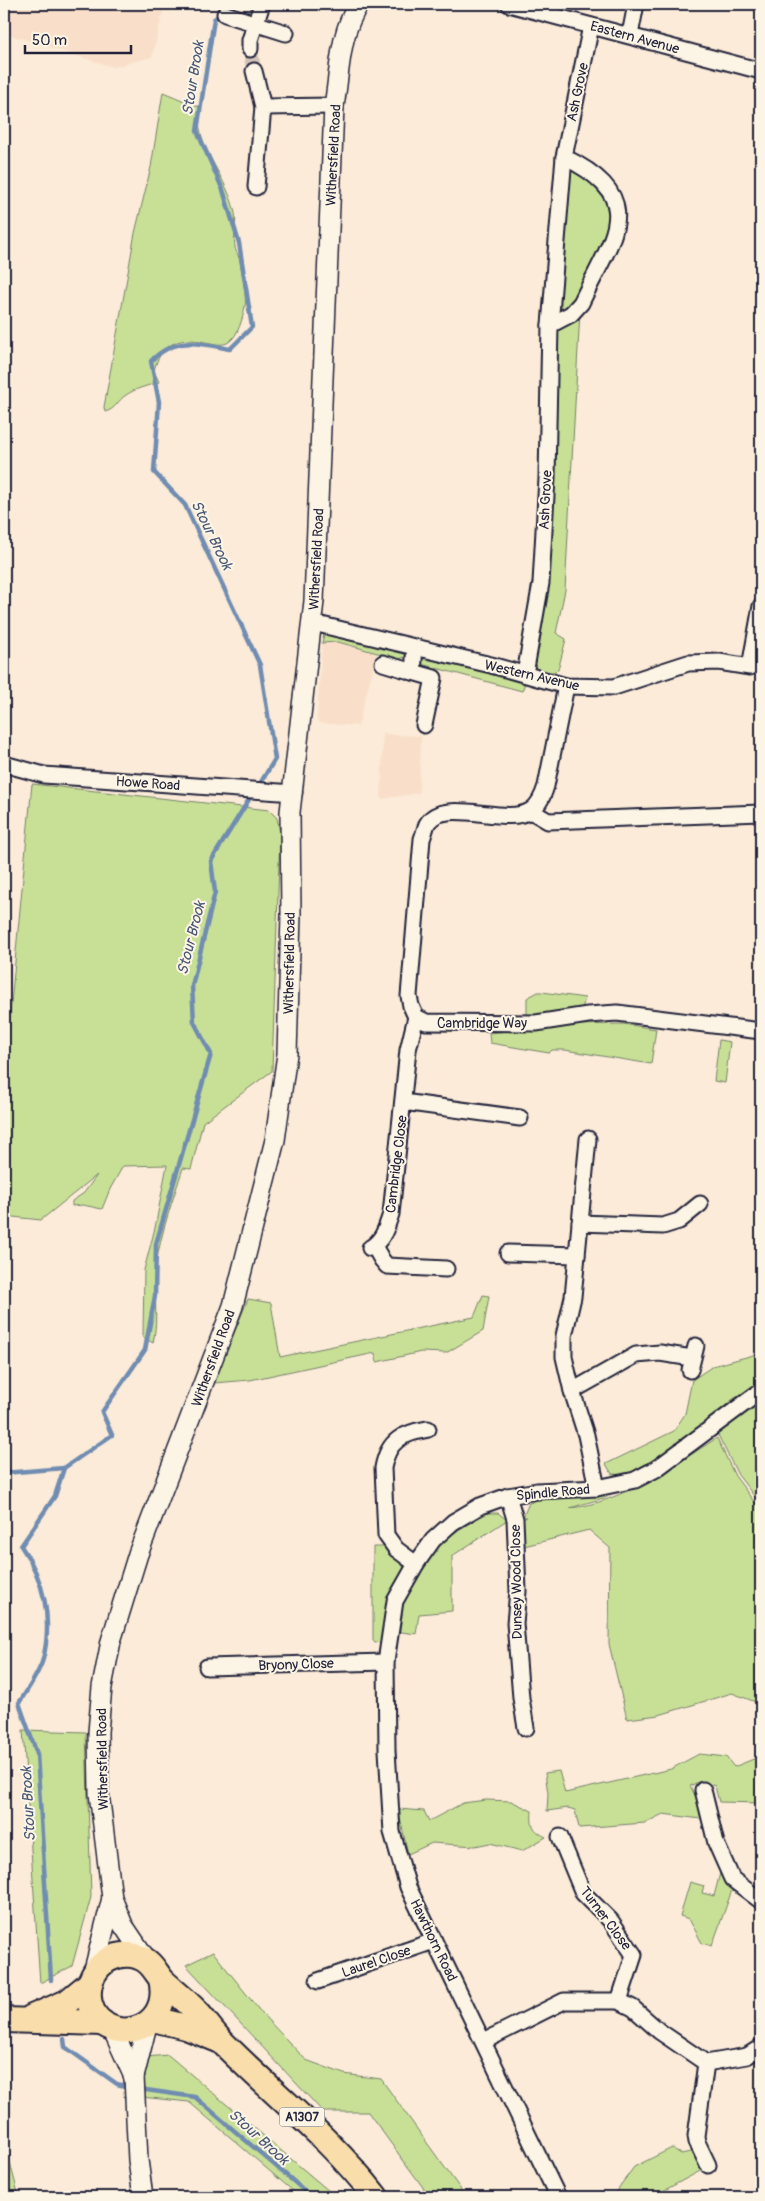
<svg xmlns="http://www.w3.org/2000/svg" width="765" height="2201" viewBox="0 0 765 2201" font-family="Pangolin,sans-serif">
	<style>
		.built { fill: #f9dfc9 }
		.green { fill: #c8e096; stroke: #758168 }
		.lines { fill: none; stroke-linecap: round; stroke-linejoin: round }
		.stream { stroke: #6f8cb1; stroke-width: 4.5 }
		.minor-tunnel { stroke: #d0c3b9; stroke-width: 15; stroke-dasharray: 15 8; stroke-linecap: butt }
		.minor-casing { stroke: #22223b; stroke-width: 19 }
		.tertiary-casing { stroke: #22223b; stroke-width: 22 }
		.primary-casing { stroke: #22223b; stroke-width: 28 }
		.minor { stroke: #fcf5e5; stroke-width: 15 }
		.tertiary { stroke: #fcf5e5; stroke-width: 19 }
		.primary { stroke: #f9deab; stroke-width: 24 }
		.labels { text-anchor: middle; stroke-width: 4; stroke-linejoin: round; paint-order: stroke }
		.shield { fill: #fcf5e5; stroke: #63616e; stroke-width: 1 }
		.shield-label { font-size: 12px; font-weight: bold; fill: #22223b }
		.street-label { font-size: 14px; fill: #22223b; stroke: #fcf5e5 }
		.water-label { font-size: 15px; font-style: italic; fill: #485776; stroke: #fcf5e5 }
	</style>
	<rect width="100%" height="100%" fill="#fbebd8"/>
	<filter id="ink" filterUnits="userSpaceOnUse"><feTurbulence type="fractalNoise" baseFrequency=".02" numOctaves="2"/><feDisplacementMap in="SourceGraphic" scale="10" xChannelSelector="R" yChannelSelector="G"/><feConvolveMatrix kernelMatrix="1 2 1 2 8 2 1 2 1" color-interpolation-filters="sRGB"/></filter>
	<g filter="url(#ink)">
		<g class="built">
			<polygon points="4,4 165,4 152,57 113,67 4,33"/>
			<polygon points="338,642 377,653 358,726 319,723 317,719 322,643"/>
			<polygon points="383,733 395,735 421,736 419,793 381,799"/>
		</g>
		<g class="green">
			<path d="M 163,92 L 199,107 C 195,148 224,171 234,209 C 238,222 233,234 235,247 C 235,250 238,254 239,258 C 241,265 247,299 245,306 C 243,317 238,338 227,343 C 220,346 213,343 205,342 C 179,336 160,344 154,371 L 159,382 C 148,386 136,388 126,395 C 117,401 116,409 105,412 L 104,407 L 135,233 L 151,167 Z"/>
			<polygon points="575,168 608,193 614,222 577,299 564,311 558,302 570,174"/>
			<path d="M 580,311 L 565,590 L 556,633 L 566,639 L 558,670 C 545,675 539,674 529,666 L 557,330 Z"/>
			<polygon points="325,630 402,647 406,653 405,657 399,659 338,642 322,643"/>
			<polygon points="424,654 516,677 525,683 522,691 421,664 418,659"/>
			<path d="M 32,784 L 269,810 L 277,818 L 280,833 L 272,1071 L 203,1122 L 191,1169 L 183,1168 C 173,1199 161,1232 156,1265 C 153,1291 159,1317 153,1343 L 143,1337 L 144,1270 L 155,1228 L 167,1165 L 123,1166 L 110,1189 L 102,1209 L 83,1205 L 72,1206 L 72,1201 L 84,1193 L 97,1175 L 41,1220 L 4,1216 L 4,1077 Z"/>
			<polygon points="538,992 542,992 585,998 582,1009 527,1017 527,998"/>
			<polygon points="623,1024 656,1029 651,1064 565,1050 552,1050 549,1053 490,1043 489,1033 573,1025"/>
			<polygon points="719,1040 730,1042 725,1083 714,1081"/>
			<polygon points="483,1295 489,1296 483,1331 446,1353 421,1352 377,1362 375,1353 250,1380 214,1383 248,1299 271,1303 280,1357 474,1317"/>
			<polygon points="761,1353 761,1380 732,1400 677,1446 626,1475 612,1474 606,1464 674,1431 685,1414 692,1380 713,1366"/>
			<polygon points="761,1400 761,1505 738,1475 717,1433"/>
			<path d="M 717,1438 L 735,1476 L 761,1511 L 761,1704 L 732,1693 L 659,1715 L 627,1719 L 609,1644 L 610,1548 L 589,1530 L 524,1546 L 520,1520 L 527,1517 L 523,1517 L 529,1503 C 552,1493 581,1499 606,1494 L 607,1497 L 570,1508 C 621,1503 674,1465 717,1438 Z"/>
			<path d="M 488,1513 L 498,1513 L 507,1520 L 452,1556 L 452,1611 L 419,1614 L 416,1634 L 395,1631 C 408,1568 432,1542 488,1513 Z"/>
			<polygon points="373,1547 385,1547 400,1560 404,1568 391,1603 383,1638 379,1643 373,1641"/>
			<polygon points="23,1730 86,1732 91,1897 72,1966 40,1983"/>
			<polygon points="699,1754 726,1757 734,1767 761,1756 761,1803 719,1802 715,1786 700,1781 690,1786 697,1799 701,1819 663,1814 645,1823 579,1828 575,1810 568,1808 547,1811 548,1793 545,1773 559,1771 565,1793 671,1769"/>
			<path d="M 486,1800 L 511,1801 L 532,1811 C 531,1825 532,1830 546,1837 L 522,1851 L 490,1843 L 475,1846 L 432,1843 L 408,1854 L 398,1809 L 424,1811 L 429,1821 L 463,1803 Z"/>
			<polygon points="720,1873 725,1874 724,1880 732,1890 712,1946 702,1943 689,1919 680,1916 690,1882 704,1886 702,1893 714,1896"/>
			<polygon points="213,1952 263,2015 306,2060 344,2074 381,2079 466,2197 430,2197 368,2112 323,2112 186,1965"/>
			<polygon points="168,2055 336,2197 300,2197 189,2102 141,2097 146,2057"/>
			<polygon points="672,2148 681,2154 695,2151 702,2170 652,2197 612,2197 634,2167"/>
			<polygon points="8,2155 19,2197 4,2197 4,2157"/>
		</g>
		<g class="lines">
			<g class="stream">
				<path d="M 235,4 L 214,19 L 197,131 L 223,190 L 239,243 L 252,327 L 230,349 C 200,343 175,336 151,361 L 159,402 L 154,472 L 185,505 L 260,665 L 275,759 L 258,787"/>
				<polyline points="4,1473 64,1468"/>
				<path d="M 51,1980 L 37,1754 L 19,1703 C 27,1690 39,1674 43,1659 C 53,1619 44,1579 21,1546 L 55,1496 L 64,1468 L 112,1435 L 102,1412 L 145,1350 L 155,1296 L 156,1244 L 211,1054 L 194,1022 L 192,986 L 215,892 L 211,861 L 253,793"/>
				<polyline points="64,2039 65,2047 117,2084 129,2087"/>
				<polyline points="139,2089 195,2097 306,2192 308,2197"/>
			</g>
			<polyline class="minor-tunnel" points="250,49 254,71"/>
			<defs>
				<g id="minor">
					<polyline points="509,4 761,71"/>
					<polyline points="225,14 286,33"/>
					<polyline points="630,35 636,4"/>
					<polyline points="250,49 250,40 262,4"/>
					<polyline points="254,71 263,107"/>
					<polyline points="256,187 263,107 334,106"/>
					<path d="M 550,325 L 571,314 L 581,303 C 612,237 650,199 564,157"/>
					<polyline points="313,623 491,665 566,686 614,687 688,663 719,662 750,667 761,606"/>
					<polyline points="415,647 413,672 434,678 424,725"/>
					<polyline points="383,663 413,672"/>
					<polyline points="525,674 541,583 547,478 550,325 564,157 591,26"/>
					<path d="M 566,686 L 546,786 C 543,796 539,806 530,811 C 505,826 442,796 427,824 C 425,829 424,834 422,839 L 409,996 L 411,1006 L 416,1017 L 426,1022 L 536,1023 L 588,1015 L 617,1013 L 761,1031"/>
					<polyline points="4,764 44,775 294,793"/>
					<polyline points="531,811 548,821 761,813"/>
					<polyline points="403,1102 520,1118"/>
					<polyline points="588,1139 577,1255 573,1297 564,1336 564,1357 572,1391 586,1435 597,1488"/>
					<polyline points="580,1223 663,1226 679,1221 700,1204"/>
					<polyline points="374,1246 382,1260 387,1266 446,1269"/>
					<path d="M 370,1248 C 383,1240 386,1229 391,1214 L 408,1050 L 416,1017"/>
					<polyline points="508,1253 577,1255"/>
					<polyline points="690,1370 696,1346"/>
					<polyline points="572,1391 636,1355 660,1353 692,1358"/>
					<polyline points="508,1496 515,1519 518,1591 515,1623 521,1698 526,1728"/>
					<path d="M 416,1564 L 396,1549 L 386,1535 L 383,1468 C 388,1440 403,1433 428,1429"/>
					<polyline points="207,1667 386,1662"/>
					<polyline points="703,1790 716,1843 732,1879 761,1901"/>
					<polyline points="560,1837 583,1893 611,1921 634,1955 619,2001"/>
					<polyline points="318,1981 434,1941"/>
					<polyline points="484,2041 564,2001 619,2001 633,2008 659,2031 706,2063 747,2056 761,2047"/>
					<polyline points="706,2063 696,2136 697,2142 708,2165"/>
					<polyline points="558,2197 408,1887 392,1832 387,1750 386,1662 395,1601 416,1564 433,1540 453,1522 480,1506 508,1496 537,1491 597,1488 635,1480 656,1469 761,1391"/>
				</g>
				<g id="tertiary">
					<path d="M 148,1962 L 123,1925 L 112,1898 L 99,1793 L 98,1732 L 102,1687 L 111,1641 L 138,1554 L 233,1306 L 275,1140 L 287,1054 L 291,915 L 290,812 L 314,601 L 334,106 C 340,72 339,33 359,4"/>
					<polyline points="93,1974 112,1898"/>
					<polyline points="112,2028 134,2077"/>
					<polyline points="143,2197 138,2160 134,2077 147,2025"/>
				</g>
				<g id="primary">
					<path d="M 161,1979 C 174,2035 102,2048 90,2004 C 87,1991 90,1978 98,1968 C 108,1956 125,1952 139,1957 C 152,1962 155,1972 163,1981 C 174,1991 187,2001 197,2012 C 206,2022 214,2034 224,2044 C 275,2095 332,2140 376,2197"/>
					<polyline points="32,2017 67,2002 89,1984"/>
					<polyline points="153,2019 186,2027 218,2040"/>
					<polyline points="4,2020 103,2023"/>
				</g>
			</defs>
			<use href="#minor" class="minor-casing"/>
			<use href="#tertiary" class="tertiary-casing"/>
			<use href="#primary" class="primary-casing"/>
			<use href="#minor" class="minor"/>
			<use href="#tertiary" class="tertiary"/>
			<use href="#primary" class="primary"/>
		</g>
	</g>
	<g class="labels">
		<rect class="shield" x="279.5" y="2107.5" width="45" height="19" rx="4"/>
		<g class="shield-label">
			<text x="302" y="2121">A1307</text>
		</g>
		<g class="street-label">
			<text transform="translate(635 37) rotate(15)" y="5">Eastern Avenue</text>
			<text transform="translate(577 92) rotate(-78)" y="5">Ash Grove</text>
			<text transform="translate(333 155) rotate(-87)" y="5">Withersfield Road</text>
			<text transform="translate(545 500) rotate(-87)" y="5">Ash Grove</text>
			<text transform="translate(316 559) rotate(-87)" y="5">Withersfield Road</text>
			<text transform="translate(532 675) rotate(13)" y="5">Western Avenue</text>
			<text transform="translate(148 783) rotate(4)" y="5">Howe Road</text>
			<text transform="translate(289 963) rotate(-89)" y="5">Withersfield Road</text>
			<text x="482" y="1028">Cambridge Way</text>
			<text transform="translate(396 1164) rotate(-83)" y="5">Cambridge Close</text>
			<text transform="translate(213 1358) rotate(-70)" y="5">Withersfield Road</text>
			<text transform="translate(553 1492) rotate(-5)" y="5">Spindle Road</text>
			<text transform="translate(516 1582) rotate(-91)" y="5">Dunsey Wood Close</text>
			<text transform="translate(296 1664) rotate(-2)" y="5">Bryony Close</text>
			<text transform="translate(102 1759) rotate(-91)" y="5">Withersfield Road</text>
			<text transform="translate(606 1918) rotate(53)" y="5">Turner Close</text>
			<text transform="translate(434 1940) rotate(64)" y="5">Hawthorn Road</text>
			<text transform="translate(376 1961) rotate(-19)" y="5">Laurel Close</text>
		</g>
		<g class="water-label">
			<text transform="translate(193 78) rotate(-81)" y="5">Stour Brook</text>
			<text transform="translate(212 535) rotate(64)" y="5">Stour Brook</text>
			<text transform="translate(191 938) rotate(-76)" y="5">Stour Brook</text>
			<text transform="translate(28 1804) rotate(-93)" y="5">Stour Brook</text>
			<text transform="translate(259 2137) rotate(42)" y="5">Stour Brook</text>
		</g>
	</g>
	<rect width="765" height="2201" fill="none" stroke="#fcf5e5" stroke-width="20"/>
	<rect x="10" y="10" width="745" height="2181" fill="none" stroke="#22223b" stroke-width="2" filter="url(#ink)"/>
	<path d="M25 45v8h106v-8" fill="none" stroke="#22223b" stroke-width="2.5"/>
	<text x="32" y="45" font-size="15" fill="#22223b" stroke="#fcf5e5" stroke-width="4" paint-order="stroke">50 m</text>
</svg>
